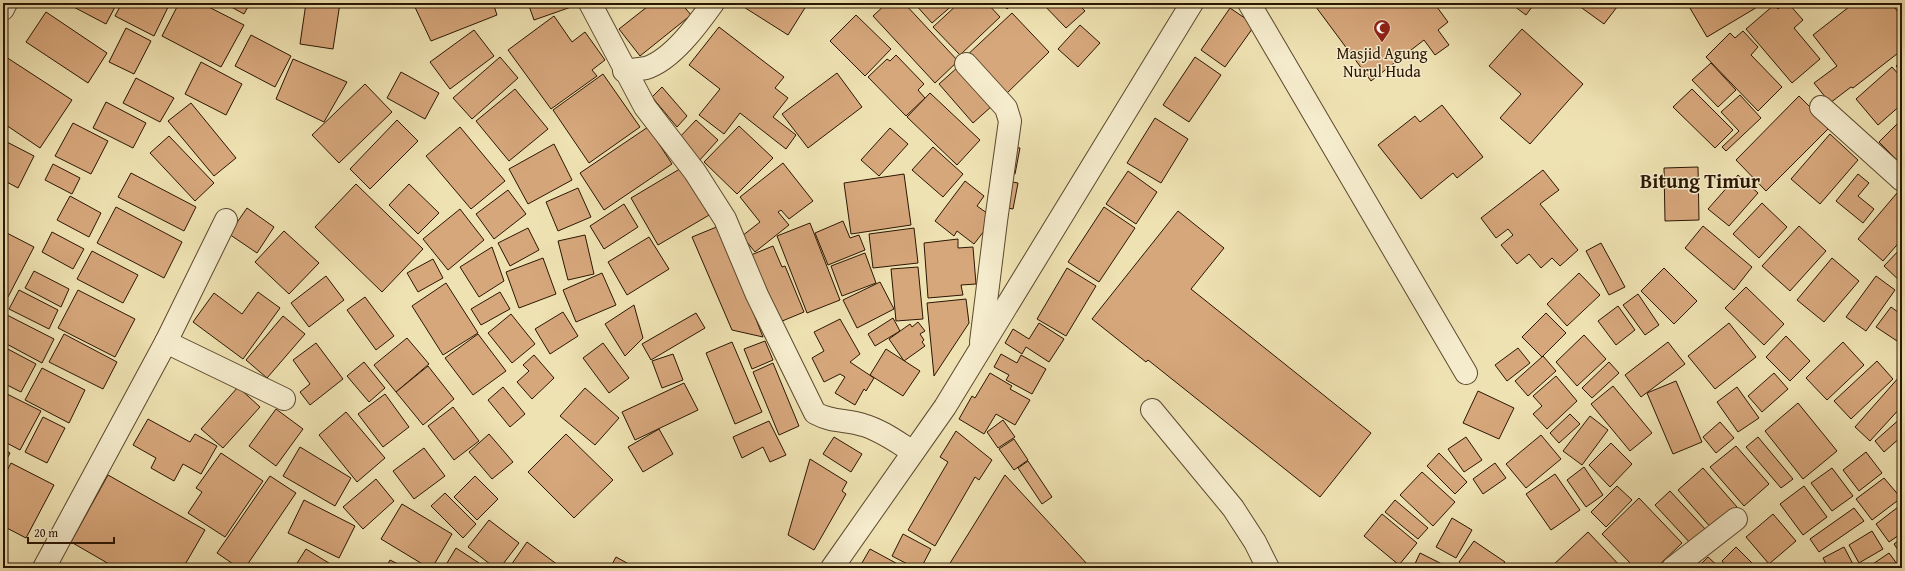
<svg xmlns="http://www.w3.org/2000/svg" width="1905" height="571" viewBox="0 0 1905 571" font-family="'Gentium Book Plus',serif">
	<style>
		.building { fill: #d7a77c; stroke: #2b1602 }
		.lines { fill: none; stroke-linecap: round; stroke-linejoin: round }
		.minor-casing { stroke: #5c492e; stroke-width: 24 }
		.minor { stroke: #f5eccd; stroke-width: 22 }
		.labels { text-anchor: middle; stroke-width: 3; stroke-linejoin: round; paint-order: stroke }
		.poi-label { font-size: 16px; fill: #2b1602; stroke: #f5eccd }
		.district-label { font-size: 20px; font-weight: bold; fill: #2b1602; stroke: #f5eccd }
	</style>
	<rect width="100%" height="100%" fill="#efe2b2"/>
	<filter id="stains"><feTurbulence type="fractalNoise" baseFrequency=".005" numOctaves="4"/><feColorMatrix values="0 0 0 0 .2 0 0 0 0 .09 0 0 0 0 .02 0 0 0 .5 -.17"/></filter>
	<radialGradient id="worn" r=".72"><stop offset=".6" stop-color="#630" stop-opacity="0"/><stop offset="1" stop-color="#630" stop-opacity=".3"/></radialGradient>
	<g class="building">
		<polygon points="66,3 117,3 106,24"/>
		<polygon points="122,3 170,3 154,36 115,16"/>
		<polygon points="179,3 201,3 244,25 221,67 162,36"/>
		<polygon points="224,3 250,3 244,14"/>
		<polygon points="306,3 340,3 333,49 300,44"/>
		<polygon points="413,3 468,3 469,5 493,3 497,15 431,41"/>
		<polygon points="528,3 573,3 574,6 534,20"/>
		<polygon points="652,3 681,3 691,15 640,56 619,29"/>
		<polygon points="740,3 808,3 788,35 739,4"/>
		<polygon points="887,3 904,3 958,61 935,83 873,16"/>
		<polygon points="914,3 955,3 932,23"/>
		<polygon points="959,3 987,3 1000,17 960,55 933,27"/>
		<polygon points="1001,3 1014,3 1007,9"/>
		<polygon points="1042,3 1077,3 1085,11 1066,28"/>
		<polygon points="1313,3 1434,3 1448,22 1438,30 1449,45 1435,55 1424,40 1371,81"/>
		<polygon points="1510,3 1535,3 1526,15"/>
		<polygon points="1575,3 1620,3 1604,24"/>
		<polygon points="1687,3 1764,3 1707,37"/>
		<polygon points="1785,3 1788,3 1803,20 1794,28 1820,59 1792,83 1746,29 1774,5 1778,9"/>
		<polygon points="1854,3 1891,3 1902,17 1902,50 1853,88 1851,87 1830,103 1814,83 1837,66 1813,35"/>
		<polygon points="1230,8 1255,25 1225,67 1201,50"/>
		<polygon points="46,12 107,53 88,83 26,42"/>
		<polygon points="1012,13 1049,52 1002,98 964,58"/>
		<polygon points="856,15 891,49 865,76 830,41"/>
		<polygon points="554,16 572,42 585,32 605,60 592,70 597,76 551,109 508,50"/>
		<polygon points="1080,25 1100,43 1078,67 1058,49"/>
		<polygon points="719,27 784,77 775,88 788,98 773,117 796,135 786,149 740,113 724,134 699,115 720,89 689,65"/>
		<polygon points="126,28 151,41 134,74 109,62"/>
		<polygon points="1522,29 1583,84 1530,144 1500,118 1521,94 1489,66"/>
		<polygon points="474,30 494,56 450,89 430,62"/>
		<polygon points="1743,31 1758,47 1751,55 1782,87 1758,111 1706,57 1730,33 1735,38"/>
		<polygon points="251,35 291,56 275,87 235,66"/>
		<polygon points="896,55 924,84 918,90 925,98 906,116 868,77 887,59 890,61"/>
		<polygon points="6,57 72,100 40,148 3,123 3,62"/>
		<polygon points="500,57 518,78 472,119 453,98"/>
		<polygon points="1195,57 1221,75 1189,122 1163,105"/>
		<polygon points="293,59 347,82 324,122 276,99"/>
		<polygon points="1902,61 1902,72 1896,66"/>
		<polygon points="201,62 242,84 226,115 185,94"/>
		<polygon points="1711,63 1736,90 1718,107 1692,80"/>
		<polygon points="958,67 992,106 973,123 939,84"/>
		<polygon points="1892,67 1902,78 1902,104 1878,125 1856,99"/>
		<polygon points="401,72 439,93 425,119 387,98"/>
		<polygon points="837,73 862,107 808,148 782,114"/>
		<polygon points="603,74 640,127 589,163 553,110"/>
		<polygon points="136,78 174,98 160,122 123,103"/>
		<polygon points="365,84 392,112 339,163 312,135"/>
		<polygon points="662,87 687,116 677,127 652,97"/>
		<polygon points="515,89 548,129 509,161 476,121"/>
		<polygon points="1692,89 1733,130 1715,148 1673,107"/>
		<polygon points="930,93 980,140 957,165 907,117"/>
		<polygon points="1740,95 1761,118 1726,151 1722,147 1739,131 1721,112"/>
		<polygon points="1799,96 1830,127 1766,191 1736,160"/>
		<polygon points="106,102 146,123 133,148 93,128"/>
		<polygon points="191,103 236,158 214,176 168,121"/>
		<polygon points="1442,105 1483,157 1457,178 1453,173 1421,199 1378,145 1415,116 1420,122"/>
		<polygon points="1155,118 1188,139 1161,183 1127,163"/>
		<polygon points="1902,119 1902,165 1879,142"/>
		<polygon points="397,120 418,141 370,189 350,169"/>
		<polygon points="696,120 718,140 698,162 677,140"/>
		<polygon points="73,123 108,141 91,174 55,156"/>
		<polygon points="739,126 773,158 737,194 704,162"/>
		<polygon points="460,127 505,181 471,209 426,156"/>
		<polygon points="648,127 672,164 604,210 580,173"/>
		<polygon points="890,128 908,144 879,176 861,160"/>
		<polygon points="1830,134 1858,160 1820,204 1791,179"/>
		<polygon points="169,136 214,183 195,201 150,153"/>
		<polygon points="3,140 34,156 18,188 3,180"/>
		<polygon points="554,144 572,180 528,204 509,169"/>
		<polygon points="933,147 963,174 943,197 912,170"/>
		<polygon points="1011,147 1020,148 1015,174 1007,173"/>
		<polygon points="783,163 813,201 789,219 781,210 778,212 789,225 755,252 742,236 760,222 740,197"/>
		<polygon points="53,164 80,178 72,194 45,180"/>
		<polygon points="683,167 711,214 658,245 631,198"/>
		<polygon points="1698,167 1699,220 1665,221 1664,168"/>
		<polygon points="1543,170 1559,190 1540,204 1578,250 1560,266 1552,258 1541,268 1529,254 1517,264 1501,245 1513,235 1508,229 1496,238 1481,218"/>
		<polygon points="1128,171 1157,192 1136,224 1106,204"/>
		<polygon points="131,173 196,207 184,231 118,197"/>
		<polygon points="904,174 911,225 851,234 844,183"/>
		<polygon points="1858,174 1869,183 1858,196 1874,209 1863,223 1836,201"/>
		<polygon points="1738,175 1758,193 1729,226 1708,209"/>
		<polygon points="965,181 984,196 977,206 994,218 974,244 957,231 954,236 935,221"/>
		<polygon points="1007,181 1018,183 1013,209 1003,207"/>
		<polygon points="356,184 423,249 382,292 315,227"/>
		<polygon points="409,184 439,213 418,234 389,205"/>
		<polygon points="578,188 591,217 558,231 546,202"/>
		<polygon points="508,190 526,214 494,239 476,214"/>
		<polygon points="1897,193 1902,198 1902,239 1883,261 1858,239"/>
		<polygon points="70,196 101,213 89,237 57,220"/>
		<polygon points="1762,203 1787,227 1759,258 1733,234"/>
		<polygon points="624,204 638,227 604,249 590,226"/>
		<polygon points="116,207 182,242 164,278 97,243"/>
		<polygon points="1104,207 1135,228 1099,282 1068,262"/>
		<polygon points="247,208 274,227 257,253 229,234"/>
		<polygon points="460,209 484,240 448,270 423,239"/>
		<polygon points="1178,211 1224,248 1191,289 1371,433 1320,497 1148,360 1146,362 1092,319"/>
		<polygon points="843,221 850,238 859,235 865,250 828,265 815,233"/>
		<polygon points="810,223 840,300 807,313 777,236"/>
		<polygon points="719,226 763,337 732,330 692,237"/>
		<polygon points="1703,226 1752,267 1734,290 1685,248"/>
		<polygon points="1799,226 1826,251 1790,291 1762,266"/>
		<polygon points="528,228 539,250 510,266 498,243"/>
		<polygon points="914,228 918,263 873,268 869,234"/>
		<polygon points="3,231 34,247 8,297 3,294"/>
		<polygon points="284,231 319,263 289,294 255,262"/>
		<polygon points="52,232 84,249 73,269 42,252"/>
		<polygon points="585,235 594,274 568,280 558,241"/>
		<polygon points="649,237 669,269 627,295 608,262"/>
		<polygon points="958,239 958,248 973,247 976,284 961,285 963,295 928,298 924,243"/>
		<polygon points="1601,243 1625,287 1609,295 1586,251"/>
		<polygon points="773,246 782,267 785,266 804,312 775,324 751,255"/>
		<polygon points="492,247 504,281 479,297 460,267"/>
		<polygon points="1902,247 1902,283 1884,266"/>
		<polygon points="92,251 138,275 123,303 77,279"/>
		<polygon points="865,253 876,283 842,296 831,266"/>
		<polygon points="543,258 556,294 519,308 506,272"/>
		<polygon points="1832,258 1859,281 1824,322 1797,300"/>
		<polygon points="433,259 443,278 418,292 407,273"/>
		<polygon points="918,267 923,319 896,321 891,269"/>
		<polygon points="1067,268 1096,286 1066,336 1037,319"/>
		<polygon points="1664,268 1697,301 1674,324 1641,291"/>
		<polygon points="34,271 69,289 61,307 25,288"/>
		<polygon points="602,273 616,305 576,322 563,290"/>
		<polygon points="1579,273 1600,295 1567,326 1547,304"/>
		<polygon points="326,276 344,300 309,327 291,303"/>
		<polygon points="1876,276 1895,290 1866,331 1846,317"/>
		<polygon points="880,282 894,309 857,328 843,300"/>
		<polygon points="446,283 478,333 443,355 412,306"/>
		<polygon points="1746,287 1784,324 1764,345 1725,308"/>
		<polygon points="19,290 58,310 49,329 9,309"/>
		<polygon points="78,290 135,319 115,357 58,328"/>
		<polygon points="258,292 280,308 243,359 193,322 214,293 242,314"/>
		<polygon points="500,292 510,309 481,325 471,309"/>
		<polygon points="1638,294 1659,325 1645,335 1623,305"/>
		<polygon points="365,297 394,336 376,350 347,310"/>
		<polygon points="966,299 969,323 934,376 927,303"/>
		<polygon points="634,305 643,338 625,356 605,324"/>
		<polygon points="1618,306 1635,330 1616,345 1598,321"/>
		<polygon points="1891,307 1902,315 1902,334 1897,341 1876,327"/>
		<polygon points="563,312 578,336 550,354 535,329"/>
		<polygon points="696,313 705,328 651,360 642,344"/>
		<polygon points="1546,313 1566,333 1542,357 1522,337"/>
		<polygon points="5,314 54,339 42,363 3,342 3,318"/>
		<polygon points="511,314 535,344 512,363 488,333"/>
		<polygon points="283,316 305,334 267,378 246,360"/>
		<polygon points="893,318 900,331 875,346 868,334"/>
		<polygon points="840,319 860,354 850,362 874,378 866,391 864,389 855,405 835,393 845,377 840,374 824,382 812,358 824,351 814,332"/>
		<polygon points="918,322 925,331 920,334 924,340 922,342 925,346 904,361 889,339 910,324 912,327"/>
		<polygon points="1039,323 1064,339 1049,362 1026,347 1022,354 1005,343 1013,329 1029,339"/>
		<polygon points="1729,323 1756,357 1715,389 1688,356"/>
		<polygon points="64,334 117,362 103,389 49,362"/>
		<polygon points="478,334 506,371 473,395 445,358"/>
		<polygon points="1584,335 1606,359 1577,386 1556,362"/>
		<polygon points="1786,336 1810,361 1790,381 1766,357"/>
		<polygon points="407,338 429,364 396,392 374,365"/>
		<polygon points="765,341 773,360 752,369 744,349"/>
		<polygon points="732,342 762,412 735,424 706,353"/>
		<polygon points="1668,342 1685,364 1641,397 1625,375"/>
		<polygon points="1843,342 1864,365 1827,400 1806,378"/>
		<polygon points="316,343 343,379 310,405 300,392 310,384 293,360"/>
		<polygon points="603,343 629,378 609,393 583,358"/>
		<polygon points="4,347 36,364 21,392 3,383"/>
		<polygon points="1518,348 1530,363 1507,381 1495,365"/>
		<polygon points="886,349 920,371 903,396 870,375"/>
		<polygon points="673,354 683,380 662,388 652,361"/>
		<polygon points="1001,354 1017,363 1021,355 1046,369 1032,394 1006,380 1009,375 994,367"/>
		<polygon points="534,355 554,378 532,399 517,382 529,371 523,365"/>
		<polygon points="1543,356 1556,371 1528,396 1515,381"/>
		<polygon points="1877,361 1893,379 1851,419 1834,401"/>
		<polygon points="364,362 385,388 369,402 347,376"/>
		<polygon points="1609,362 1619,373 1592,398 1582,388"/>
		<polygon points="773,363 799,426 779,435 753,372"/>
		<polygon points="428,366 454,399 423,425 396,392"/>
		<polygon points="42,368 85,390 69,423 25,400"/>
		<polygon points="990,373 1012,386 1010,389 1030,400 1015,425 996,414 984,434 959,419 972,396 975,398"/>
		<polygon points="1774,373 1788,389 1762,412 1748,396"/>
		<polygon points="1556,376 1577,401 1547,429 1533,414 1542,406 1533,396"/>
		<polygon points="1900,376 1902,378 1902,406 1870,441 1855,427"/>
		<polygon points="1676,381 1702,442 1673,454 1647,393"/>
		<polygon points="684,383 698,410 635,440 622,412"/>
		<polygon points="1613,386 1652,433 1630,451 1591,404"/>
		<polygon points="238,387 260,407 223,448 201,429"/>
		<polygon points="503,387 525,414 510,427 488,400"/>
		<polygon points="1737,387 1759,418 1738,432 1717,402"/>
		<polygon points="585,388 619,418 595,445 560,416"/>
		<polygon points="1478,391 1514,408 1499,439 1463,423"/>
		<polygon points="5,393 41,411 20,450 3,441 3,397"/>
		<polygon points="385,394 409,427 383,447 358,414"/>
		<polygon points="1798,403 1837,451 1803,479 1765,431"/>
		<polygon points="453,407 479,441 454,460 428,426"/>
		<polygon points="276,409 303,429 276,466 249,446"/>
		<polygon points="346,412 385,458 357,482 319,435"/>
		<polygon points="1570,414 1580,424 1559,443 1550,433"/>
		<polygon points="1590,416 1608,430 1582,465 1563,451"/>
		<polygon points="43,417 65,428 47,463 25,452"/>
		<polygon points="1902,417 1902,436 1884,452 1875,441"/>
		<polygon points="148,419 190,442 195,434 217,446 201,474 183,464 174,481 151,468 156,458 133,445"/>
		<polygon points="1003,420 1015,437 998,448 987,432"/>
		<polygon points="769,421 786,455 770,462 763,447 742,458 733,437"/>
		<polygon points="1720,422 1734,438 1716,453 1703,437"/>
		<polygon points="659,429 673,454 643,472 628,447"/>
		<polygon points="956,431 992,460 979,480 975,477 935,546 908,530 948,462 940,457"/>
		<polygon points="489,434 513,462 492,479 469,452"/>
		<polygon points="566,434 613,480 574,518 528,472"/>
		<polygon points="1541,435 1561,459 1526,488 1506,464"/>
		<polygon points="834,437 862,454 851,472 823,454"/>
		<polygon points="1466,437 1482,460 1464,472 1448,449"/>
		<polygon points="1758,437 1793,479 1781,488 1746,447"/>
		<polygon points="1014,439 1028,460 1014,470 999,449"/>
		<polygon points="1611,443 1632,464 1610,487 1589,465"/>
		<polygon points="1736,446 1769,484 1744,506 1710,467"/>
		<polygon points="300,447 351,478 335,506 283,476"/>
		<polygon points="424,448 445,476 414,499 393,471"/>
		<polygon points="3,449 10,453 3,466"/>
		<polygon points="1866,452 1882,473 1859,491 1843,470"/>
		<polygon points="221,453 263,481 225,537 188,513 202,492 196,488"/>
		<polygon points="1439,453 1467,482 1455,494 1427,466"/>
		<polygon points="810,459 847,482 842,491 846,494 814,550 788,535"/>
		<polygon points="1028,461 1052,497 1042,504 1018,468"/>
		<polygon points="11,463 54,485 26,538 3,526 3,478"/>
		<polygon points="1495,463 1506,478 1483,494 1473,479"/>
		<polygon points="1584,467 1603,495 1586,507 1567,480"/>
		<polygon points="1703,468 1737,507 1712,529 1678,490"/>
		<polygon points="1832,468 1853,496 1832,511 1811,483"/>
		<polygon points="1422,472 1455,502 1433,526 1400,495"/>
		<polygon points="1555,474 1580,510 1551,530 1526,494"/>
		<polygon points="108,475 205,530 183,568 116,568 71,542"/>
		<polygon points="1005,475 1088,565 1086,568 947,568"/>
		<polygon points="270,476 296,493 245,568 239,568 217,553"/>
		<polygon points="475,476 498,499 477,520 454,497"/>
		<polygon points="1884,478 1901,498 1872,520 1856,499"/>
		<polygon points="376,479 394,501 363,529 343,507"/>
		<polygon points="1617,486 1632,500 1606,527 1591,512"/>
		<polygon points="1804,486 1827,517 1803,535 1780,504"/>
		<polygon points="1670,491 1707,531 1692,545 1655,505"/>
		<polygon points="445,493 476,524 463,538 431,506"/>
		<polygon points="1639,498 1682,543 1656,568 1635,568 1602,534"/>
		<polygon points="304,500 355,526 339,558 288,533"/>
		<polygon points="1395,500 1428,528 1418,539 1385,512"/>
		<polygon points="402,504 452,534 432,568 429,568 381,539"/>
		<polygon points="1902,504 1902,533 1889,542 1876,524"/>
		<polygon points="1854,508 1864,521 1819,552 1810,539"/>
		<polygon points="1382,514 1417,543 1399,565 1364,536"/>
		<polygon points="1773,514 1796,541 1769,564 1746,537"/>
		<polygon points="1452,518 1472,530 1456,558 1436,547"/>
		<polygon points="489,520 519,543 500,568 495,568 468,547"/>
		<polygon points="1872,531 1883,549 1859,563 1849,545"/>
		<polygon points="1588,532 1622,568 1550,568"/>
		<polygon points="903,534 931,549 921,568 915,568 892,556"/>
		<polygon points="1902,538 1902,556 1894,544"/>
		<polygon points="1474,541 1505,562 1500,568 1468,568 1459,562"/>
		<polygon points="527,542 562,568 509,568"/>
		<polygon points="1736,547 1757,568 1728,568 1722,561"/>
		<polygon points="1844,547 1855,568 1828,568 1823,558"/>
		<polygon points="456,548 479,563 476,568 444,568"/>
		<polygon points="306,549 337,568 294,568"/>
		<polygon points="870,549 905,568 859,568"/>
		<polygon points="1420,553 1450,568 1413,568"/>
		<polygon points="1889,553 1900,568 1867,568"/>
		<polygon points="616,557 636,568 610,568"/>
		<polygon points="1708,557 1720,568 1697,568"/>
		<polygon points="390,560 406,568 386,568"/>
		<polygon points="252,563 260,568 248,568"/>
	</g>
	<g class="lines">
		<defs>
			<g id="minor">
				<path d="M 590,3 L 645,107 L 695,172 L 725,219 L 757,295 L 815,413 C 834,423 845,419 863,425 C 881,430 897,442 913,452"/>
				<polyline points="1249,3 1466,373"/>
				<polyline points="3,9 6,3"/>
				<polyline points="966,64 1006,108 1010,121 996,221 981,342"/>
				<path d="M 624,71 C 632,70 639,69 646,68 C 672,60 698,24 713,3"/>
				<polyline points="1821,107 1902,180"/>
				<polyline points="166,342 284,399"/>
				<polyline points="1152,410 1233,508 1255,542 1268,568"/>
				<polyline points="44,568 166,342 226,220"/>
				<polyline points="832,568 945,407 1192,3"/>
				<polyline points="1673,568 1736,519"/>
			</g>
		</defs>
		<use href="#minor" class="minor-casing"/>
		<use href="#minor" class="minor"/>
	</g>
	<defs>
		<symbol id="mosque-pin" viewBox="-11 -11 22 30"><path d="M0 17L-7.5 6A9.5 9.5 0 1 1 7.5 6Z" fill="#8f2418" stroke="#f5eccd"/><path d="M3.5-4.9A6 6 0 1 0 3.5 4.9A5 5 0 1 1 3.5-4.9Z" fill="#fff"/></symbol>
	</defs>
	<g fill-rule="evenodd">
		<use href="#mosque-pin" x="1372" y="18" width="20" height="27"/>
	</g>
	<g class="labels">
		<g class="poi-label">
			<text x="1382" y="59">Masjid Agung<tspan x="1382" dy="18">Nurul Huda</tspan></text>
		</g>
		<g class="district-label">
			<text x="1700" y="188">Bitung Timur</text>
		</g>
	</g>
	<rect width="1905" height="571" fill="none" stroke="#efe2b2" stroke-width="16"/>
	<rect x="4" y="4" width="1897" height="563" fill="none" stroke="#2b1602" stroke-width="2"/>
	<rect x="8" y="8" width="1889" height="555" fill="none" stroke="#2b1602"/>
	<path d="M28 537v6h86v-6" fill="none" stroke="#2b1602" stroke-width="2"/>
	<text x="34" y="537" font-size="12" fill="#2b1602" stroke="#f5eccd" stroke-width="3" paint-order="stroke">20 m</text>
	<rect width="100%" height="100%" filter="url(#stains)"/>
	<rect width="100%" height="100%" fill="url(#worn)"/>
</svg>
